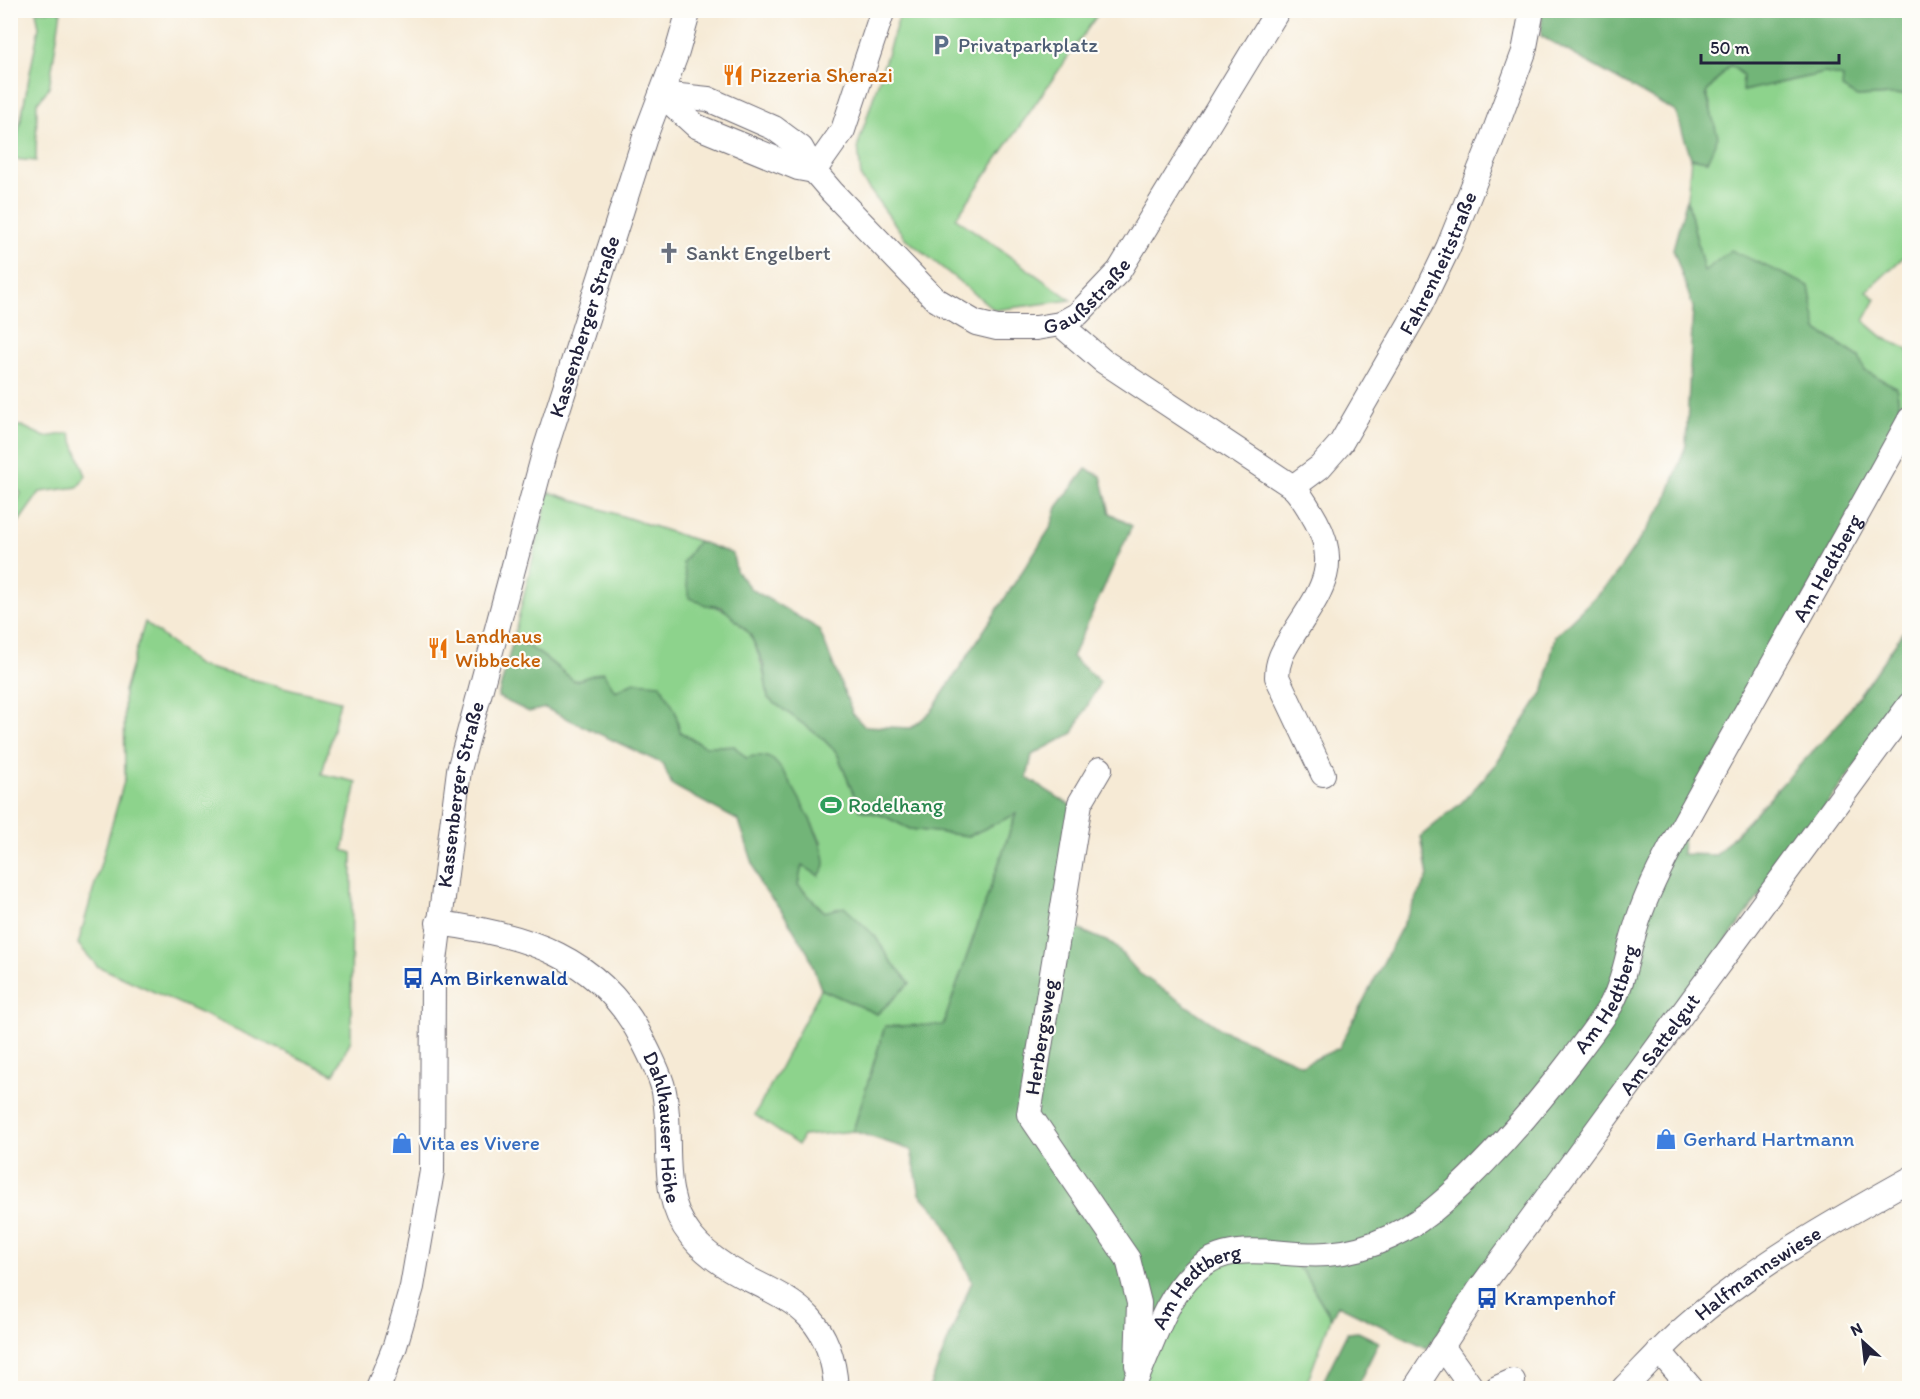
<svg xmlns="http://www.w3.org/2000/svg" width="1920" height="1399" viewBox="0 0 1920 1399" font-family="Itim,sans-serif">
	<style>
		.green { fill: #8dd38c; stroke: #587a64; stroke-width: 1.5 }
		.forest { fill: #72b578; stroke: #4a6c5a; stroke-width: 1.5 }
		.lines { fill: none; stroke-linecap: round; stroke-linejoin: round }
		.minor-casing { stroke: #6c6871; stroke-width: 26 }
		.minor { stroke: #fff; stroke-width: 24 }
		.labels { text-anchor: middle; stroke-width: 4.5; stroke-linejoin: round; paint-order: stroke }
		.service-label { font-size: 21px; fill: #4e5e75; stroke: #fdfcf7; text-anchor: start }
		.food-label { font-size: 21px; fill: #c56008; stroke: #fdfcf7; text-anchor: start }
		.worship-label { font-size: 21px; fill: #5b616d; stroke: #fdfcf7; text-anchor: start }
		.street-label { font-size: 21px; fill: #22223b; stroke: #fdfcf7 }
		.leisure-label { font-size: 21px; fill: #27864d; stroke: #fdfcf7; text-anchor: start }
		.transit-label { font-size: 21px; fill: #164399; stroke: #fdfcf7; text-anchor: start }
		.shop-label { font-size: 21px; fill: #366cbe; stroke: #fdfcf7; text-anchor: start }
	</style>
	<rect width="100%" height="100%" fill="#fdfcf7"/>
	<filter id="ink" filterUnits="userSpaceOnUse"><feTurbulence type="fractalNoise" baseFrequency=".0167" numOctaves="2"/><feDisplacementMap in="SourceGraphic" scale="12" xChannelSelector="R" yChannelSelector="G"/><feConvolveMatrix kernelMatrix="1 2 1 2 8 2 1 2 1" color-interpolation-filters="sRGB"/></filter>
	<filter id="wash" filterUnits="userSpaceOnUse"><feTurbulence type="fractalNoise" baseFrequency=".008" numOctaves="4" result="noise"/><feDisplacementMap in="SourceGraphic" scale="24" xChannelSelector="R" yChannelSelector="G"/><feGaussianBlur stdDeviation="1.35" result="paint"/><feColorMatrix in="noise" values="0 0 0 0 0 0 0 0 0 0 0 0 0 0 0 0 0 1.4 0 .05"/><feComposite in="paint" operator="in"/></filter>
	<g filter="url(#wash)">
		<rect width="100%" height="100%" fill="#f6ead5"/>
		<g class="green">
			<polygon points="36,11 61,11 49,88 37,103 36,161 13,159 39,27"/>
			<polygon points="901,11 1100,11 956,218 1071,300 995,310 905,238 861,178 858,145"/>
			<polygon points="1730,65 1743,75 1743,91 1825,73 1844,77 1857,97 1909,94 1909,252 1867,291 1876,299 1864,321 1884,338 1909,350 1909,408 1902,421 1896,387 1865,371 1859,357 1827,336 1704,272 1687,198 1691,158 1707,161 1711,107 1706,93"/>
			<polygon points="11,426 22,426 45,437 70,433 86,476 78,487 40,492 11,533 11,514 21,493 11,485"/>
			<path d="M 549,492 L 698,541 L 683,562 L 706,605 C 751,610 763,660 768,698 L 822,738 L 837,753 L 860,810 L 884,816 L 910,829 L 969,836 L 1016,813 L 943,1026 L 885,1026 L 853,1131 L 803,1136 L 798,1145 L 755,1115 L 821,989 L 877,1014 L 910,983 L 890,960 L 875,936 L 825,912 L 798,885 L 802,864 L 822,843 L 800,800 L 773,760 L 746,758 L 734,746 L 704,746 L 679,732 L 675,710 L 634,682 L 615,691 L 603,672 L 575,681 C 553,665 539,649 513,640 Z"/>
			<polygon points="145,622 199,666 340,701 322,774 357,782 343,850 352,853 351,1040 334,1074 97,966 78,944 125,778 124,691"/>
			<polygon points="1277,1249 1304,1273 1331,1318 1305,1388 1128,1388 1186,1273"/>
		</g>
		<g class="forest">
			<polygon points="1542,11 1909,11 1909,94 1857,97 1842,88 1843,77 1825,73 1742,91 1743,75 1730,65 1706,93 1718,137 1707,161 1691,158 1676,112 1541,36"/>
			<polygon points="1687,198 1704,271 1731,250 1809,286 1817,330 1859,357 1865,371 1896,387 1902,421 1686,811 1682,854 1716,855 1841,721 1909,624 1909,693 1427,1348 1338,1305 1331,1318 1304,1273 1277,1249 1215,1250 1130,1381 1128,1388 929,1388 972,1281 942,1218 920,1194 911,1150 853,1131 885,1026 943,1025 1016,814 969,836 910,829 884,816 860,810 837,753 822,738 768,698 763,663 750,634 722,607 706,605 689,598 683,562 698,541 733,554 736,571 751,589 819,629 853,714 864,726 911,728 931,712 1051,527 1057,507 1086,469 1101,476 1110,513 1132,526 1072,657 1100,682 1073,733 1032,755 1027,778 1083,813 1061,922 1113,944 1139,973 1221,1029 1302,1065 1339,1048 1428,876 1421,836 1462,802 1493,768 1544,690 1555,636 1612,580 1665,503 1686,445 1693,307 1673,249"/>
			<path d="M 513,640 C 539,649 552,665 575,681 L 603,672 L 615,691 L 634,682 L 660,684 L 675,710 L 680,732 L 704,746 L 734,746 L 746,758 C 755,755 764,754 773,760 C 788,773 826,844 825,864 C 825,868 821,872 819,876 L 802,865 L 798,885 L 824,912 L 844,907 L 875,936 L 890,960 L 910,983 L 877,1014 L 821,989 L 808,953 L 782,911 L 760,885 L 739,821 L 672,785 L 663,764 L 545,708 L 529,712 L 498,697 Z"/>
			<polygon points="1358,1332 1379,1342 1356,1388 1320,1388 1347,1333"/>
		</g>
	</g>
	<g filter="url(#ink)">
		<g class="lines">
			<defs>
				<g id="minor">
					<path id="s1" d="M 661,94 L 708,99 L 774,128 L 801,148 L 814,171 L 832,192 L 935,299 L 976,323 L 997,328 L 1036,328 L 1060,324 L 1078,314 L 1119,271 L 1278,10"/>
					<polyline points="661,94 696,126 798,168 814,171"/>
					<polyline points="814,171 843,130 883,10"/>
					<path id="s2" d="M 1060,324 L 1103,361 L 1293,487 L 1320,467 L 1341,443 L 1420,306 L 1448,248 L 1488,149 L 1524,52 L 1532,10"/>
					<path d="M 1293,487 C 1303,497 1309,509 1316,521 C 1343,570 1316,597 1291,638 C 1283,651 1277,661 1277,677 L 1323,774"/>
					<polyline points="1100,769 1080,803 1029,1114 1128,1259 1139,1303 1137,1365"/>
					<path id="s3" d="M 438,923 C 525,934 602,957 643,1041 C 650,1055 659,1072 663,1087 C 675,1138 656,1192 691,1236 C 743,1300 829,1280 836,1388"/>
					<polyline points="1442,1346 1472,1388"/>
					<polyline points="1659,1351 1691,1388"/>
					<path id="s4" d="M 1136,1380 C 1152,1345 1165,1298 1195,1271 C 1232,1237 1282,1258 1327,1254 C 1371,1251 1413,1229 1445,1200 C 1492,1158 1534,1109 1573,1058 C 1586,1041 1600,1023 1611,1005 C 1624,981 1627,955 1635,930 C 1643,901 1658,871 1672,845 C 1750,703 1832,562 1910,419"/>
					<path id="s5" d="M 378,1388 L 395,1346 L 412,1287 L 432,1171 L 433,977 L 459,770 L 545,450 L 646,134 L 677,52 L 689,10"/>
					<path id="s6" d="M 1415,1388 L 1479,1290 L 1910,704"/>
					<polyline points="1497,1388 1513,1381"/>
					<path id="s7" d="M 1624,1388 C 1644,1368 1663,1346 1685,1327 C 1753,1267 1831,1223 1910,1179"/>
				</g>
			</defs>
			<use href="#minor" class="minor-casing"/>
			<use href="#minor" class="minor"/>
		</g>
	</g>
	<defs>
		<symbol id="parking-bare" viewBox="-9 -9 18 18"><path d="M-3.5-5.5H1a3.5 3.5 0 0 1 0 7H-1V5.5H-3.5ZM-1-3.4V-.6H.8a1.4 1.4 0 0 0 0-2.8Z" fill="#5c6f8a" stroke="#fdfcf7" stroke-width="2.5" paint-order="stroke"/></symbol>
		<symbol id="restaurant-bare" viewBox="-9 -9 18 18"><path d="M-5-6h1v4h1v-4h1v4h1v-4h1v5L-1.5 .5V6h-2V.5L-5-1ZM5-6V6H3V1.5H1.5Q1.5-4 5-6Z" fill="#e8710a" stroke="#fdfcf7" stroke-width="2.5" paint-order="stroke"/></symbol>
		<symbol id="church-bare" viewBox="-9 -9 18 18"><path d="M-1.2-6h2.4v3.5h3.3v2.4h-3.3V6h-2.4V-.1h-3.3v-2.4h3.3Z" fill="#6b7280" stroke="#fdfcf7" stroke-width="2.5" paint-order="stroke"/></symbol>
		<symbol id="stadium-bare" viewBox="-9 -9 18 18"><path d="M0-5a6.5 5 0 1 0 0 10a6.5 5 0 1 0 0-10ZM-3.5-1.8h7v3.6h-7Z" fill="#2e9e5b" stroke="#fdfcf7" stroke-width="2.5" paint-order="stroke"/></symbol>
		<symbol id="bus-bare" viewBox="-9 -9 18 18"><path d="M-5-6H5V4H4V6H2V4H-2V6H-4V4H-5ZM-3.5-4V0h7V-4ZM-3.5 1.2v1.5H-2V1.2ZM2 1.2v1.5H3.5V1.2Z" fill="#1a4fb4" stroke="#fdfcf7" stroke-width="2.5" paint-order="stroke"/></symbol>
		<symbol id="shop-bare" viewBox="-9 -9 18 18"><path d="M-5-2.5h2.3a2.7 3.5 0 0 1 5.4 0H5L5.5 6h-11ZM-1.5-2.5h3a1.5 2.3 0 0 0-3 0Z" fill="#3f7fe0" stroke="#fdfcf7" stroke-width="2.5" paint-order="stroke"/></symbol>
	</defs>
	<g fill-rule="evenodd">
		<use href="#parking-bare" x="926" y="30" width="30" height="30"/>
		<use href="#restaurant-bare" x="718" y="60" width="30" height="30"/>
		<use href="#church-bare" x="654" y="238" width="30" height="30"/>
		<use href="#restaurant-bare" x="423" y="633" width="30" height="30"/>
		<use href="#stadium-bare" x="816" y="790" width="30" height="30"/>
		<use href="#bus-bare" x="398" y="963" width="30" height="30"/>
		<use href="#shop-bare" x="1651" y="1124" width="30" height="30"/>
		<use href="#shop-bare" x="387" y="1128" width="30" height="30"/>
		<use href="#bus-bare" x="1472" y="1283" width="30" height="30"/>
	</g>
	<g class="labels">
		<g class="service-label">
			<text x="958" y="52">Privatparkplatz</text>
		</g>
		<g class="food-label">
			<text x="750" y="82">Pizzeria Sherazi</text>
			<text x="455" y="643">Landhaus<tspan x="455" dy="24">Wibbecke</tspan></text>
		</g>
		<g class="worship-label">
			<text x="686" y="260">Sankt Engelbert</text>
		</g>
		<g class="street-label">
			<text dy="7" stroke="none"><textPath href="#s2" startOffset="555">Fahrenheitstraße</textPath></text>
			<text dy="7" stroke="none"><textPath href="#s1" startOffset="526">Gaußstraße</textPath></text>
			<text dy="7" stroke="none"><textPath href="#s5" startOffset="1088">Kassenberger Straße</textPath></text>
			<text dy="7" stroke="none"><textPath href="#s4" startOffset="1140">Am Hedtberg</textPath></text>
			<text dy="7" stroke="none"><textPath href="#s5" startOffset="603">Kassenberger Straße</textPath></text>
			<text dy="7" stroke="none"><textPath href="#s4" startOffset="654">Am Hedtberg</textPath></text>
			<text transform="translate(1041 1037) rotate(-81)" y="7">Herbergsweg</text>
			<text dy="7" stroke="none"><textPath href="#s6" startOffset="422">Am Sattelgut</textPath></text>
			<text dy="7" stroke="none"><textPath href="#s3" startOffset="338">Dahlhauser Höhe</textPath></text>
			<text dy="7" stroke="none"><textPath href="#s7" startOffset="177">Halfmannswiese</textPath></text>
			<text dy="7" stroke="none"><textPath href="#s4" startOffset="116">Am Hedtberg</textPath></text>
		</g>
		<g class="leisure-label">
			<text x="848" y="812">Rodelhang</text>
		</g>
		<g class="transit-label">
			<text x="430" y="985">Am Birkenwald</text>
			<text x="1504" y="1305">Krampenhof</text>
		</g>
		<g class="shop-label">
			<text x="1683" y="1146">Gerhard Hartmann</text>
			<text x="419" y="1150">Vita es Vivere</text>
		</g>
	</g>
	<rect width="1920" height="1399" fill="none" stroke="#fdfcf7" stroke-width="36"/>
	<g transform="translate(1863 1342) rotate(333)" stroke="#fdfcf7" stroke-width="4.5" paint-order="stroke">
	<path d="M0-4.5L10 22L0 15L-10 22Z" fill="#22223b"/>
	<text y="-9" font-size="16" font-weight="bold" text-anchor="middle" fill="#22223b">N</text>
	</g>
	<path d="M1701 54v9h138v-9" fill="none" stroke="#22223b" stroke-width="3"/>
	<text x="1710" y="54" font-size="18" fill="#22223b" stroke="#fdfcf7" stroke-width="4.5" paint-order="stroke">50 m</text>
</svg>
